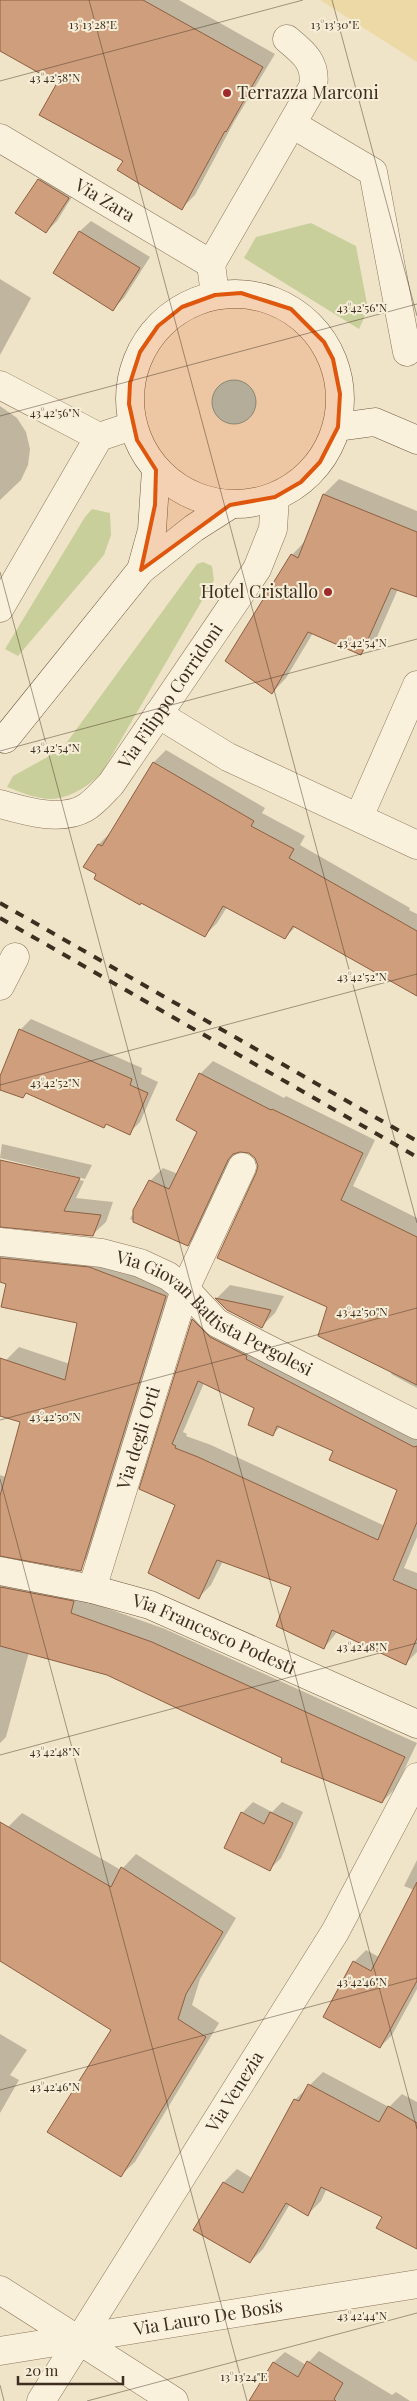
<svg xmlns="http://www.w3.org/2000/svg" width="417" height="2401" viewBox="0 0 417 2401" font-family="'Playfair Display',serif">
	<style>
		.green { fill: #c9cf9b }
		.sand { fill: #ecd9a5 }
		.water { fill: #a9c4bc; stroke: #6f938a }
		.shadow { fill: #0003; fill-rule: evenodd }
		.building { fill: #cf9f7d; stroke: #8d5f41; fill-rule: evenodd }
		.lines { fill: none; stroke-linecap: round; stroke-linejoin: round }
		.street-casing { stroke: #8d765c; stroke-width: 29 }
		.secondary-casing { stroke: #6f573f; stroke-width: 29 }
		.street { stroke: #faf1dc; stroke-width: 28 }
		.secondary { stroke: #faf1dc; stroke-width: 28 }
		.rail { stroke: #3d2e20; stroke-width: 4; stroke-dasharray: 9 9; stroke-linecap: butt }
		.marked { fill: #df570d; fill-opacity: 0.2; stroke: #df570d; stroke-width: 4; stroke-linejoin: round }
		.ticks { fill: none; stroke: #3d2e20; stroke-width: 1; stroke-opacity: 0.45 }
		.poi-dot { fill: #9e2a2b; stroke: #f7eed8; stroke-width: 2 }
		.labels { text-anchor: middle; stroke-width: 4; stroke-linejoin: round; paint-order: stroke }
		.poi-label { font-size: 18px; fill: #3d2e20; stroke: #f7eed8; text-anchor: start }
		.street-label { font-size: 18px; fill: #3d2e20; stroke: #f7eed8 }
		.ticks-label { font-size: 12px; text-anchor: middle; fill: #3d2e20; stroke: #f7eed8; stroke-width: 4; stroke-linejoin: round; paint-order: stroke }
	</style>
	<rect width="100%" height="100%" fill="#f0e4c8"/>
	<g class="green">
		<polygon points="311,223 356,246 368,309 359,329 244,258 256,237"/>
		<polygon points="92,509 110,513 111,535 104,555 18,656 5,649 85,517"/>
		<path d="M 203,562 L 212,566 L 214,580 L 101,774 C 86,788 63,803 41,798 C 29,796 18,791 7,787 L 13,776 L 62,749 L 197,564 Z"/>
	</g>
	<polygon class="sand" points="320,0 417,0 417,62"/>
	<circle class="water" cx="234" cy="402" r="22"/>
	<g class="shadow">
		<polygon points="0,0 179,0 275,54 234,122 195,195 182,208 124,160 58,83 0,50"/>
		<polygon points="49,169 78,187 57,221 46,232 39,180"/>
		<polygon points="91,221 150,257 124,298 113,309 54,272 80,231"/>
		<polygon points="0,279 31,298 0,355"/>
		<polygon points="0,406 17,418 26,432 30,449 28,465 21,480 0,500"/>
		<polygon points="339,479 417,511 417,595 398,589 376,639 361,654 313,633 286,678 272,693 292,555 306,540 324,494"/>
		<polygon points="166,750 265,808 262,813 305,836 300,845 410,908 409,910 417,914 417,995 296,926 285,938 227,907 217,923 205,935 85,866 99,844 111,832 154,762"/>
		<polygon points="31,1019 142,1068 141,1074 158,1082 140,1122 129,1133 107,1123 104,1127 27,1092 22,1097 0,1089 0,1080 20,1030"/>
		<polygon points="213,1061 284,1098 286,1096 375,1140 353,1186 417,1218 417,1388 391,1374 393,1371 329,1307 258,1174 259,1166 256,1158 250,1152 238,1152 201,1231 188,1244 130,1219 150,1181 163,1168 178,1174 199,1131 200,1074"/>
		<polygon points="2,1144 92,1165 85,1179 0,1158"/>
		<polygon points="0,1161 84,1181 76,1198 113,1202 106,1222 92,1235 0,1225"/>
		<polygon points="0,1237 179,1283 96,1549 83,1562 0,1546 0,1475 6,1477 21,1422 0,1414 0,1379 6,1360 19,1347 70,1364 79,1322 7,1283 0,1281"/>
		<polygon points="230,1285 284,1296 275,1313 261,1327 227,1309 217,1298"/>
		<path d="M 205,1308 L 417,1430 L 417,1537 L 404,1568 L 417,1573 L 417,1652 L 406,1663 L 338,1631 L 324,1648 L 293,1586 L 223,1561 L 211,1585 L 199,1597 L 176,1504 L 141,1488 L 193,1320 ZM 204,1383 L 255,1407 L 273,1434 L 281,1426 L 335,1451 L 399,1490 L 385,1526 L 211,1445 L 186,1436 L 187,1434 L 183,1432 Z"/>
		<polygon points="0,1580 84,1600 165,1629 417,1743 395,1789 382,1802 108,1674 29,1652 6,1737 0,1743"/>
		<polygon points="253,1802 272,1812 282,1802 303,1812 281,1858 270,1869 242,1813"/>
		<polygon points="22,1813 121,1870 136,1854 236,1918 200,1979 192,2005 219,2023 135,2162 121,2175 113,2029 0,1959 0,1839 8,1827"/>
		<polygon points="417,1860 417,1989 392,2035 380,2047 354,1962 366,1950 379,1957 414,1890 404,1886"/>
		<polygon points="0,2034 27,2050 10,2075 19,2080 0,2113"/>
		<polygon points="323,2072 389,2107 402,2094 417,2102 417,2248 384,2217 327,2188 321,2201 308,2214 290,2204 263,2249 250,2262 195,2230 224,2182 237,2169 252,2178 295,2100"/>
		<polygon points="319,2351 392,2395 396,2392 410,2401 260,2401 253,2397 274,2362 285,2352 306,2365"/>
	</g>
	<g class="building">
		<polygon points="0,0 143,0 263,67 226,132 225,131 182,210 117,170 123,161 39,115 57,83 0,51"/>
		<polygon points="38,179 69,198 46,233 15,213"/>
		<polygon points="79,231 140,268 113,311 53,273"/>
		<polygon points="323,494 417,532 417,597 391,588 361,655 308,632 272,694 225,661 291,554 298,558"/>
		<polygon points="153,762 254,821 251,826 294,849 289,858 417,931 417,996 293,926 285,939 223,906 205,937 141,903 140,905 94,879 96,874 83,867 98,844 102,846"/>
		<polygon points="19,1029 132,1079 130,1085 148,1093 130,1135 106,1124 104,1128 26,1093 23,1098 0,1090 0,1076"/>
		<polygon points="199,1073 271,1110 272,1109 363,1153 341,1200 417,1237 417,1385 318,1336 327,1307 217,1258 256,1173 258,1166 255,1158 249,1153 240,1152 233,1154 228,1160 188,1246 133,1222 133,1210 149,1180 169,1189 197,1132 176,1120"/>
		<polygon points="0,1160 80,1178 64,1211 101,1215 93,1236 0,1227"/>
		<polygon points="0,1258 89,1267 166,1296 81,1571 0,1556 0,1496 20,1422 0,1416 0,1358 65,1380 77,1323 1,1307 6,1284 0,1282"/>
		<polygon points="215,1298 271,1310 262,1328 227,1310"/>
		<path d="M 192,1319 L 210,1337 L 247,1356 L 246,1359 L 414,1447 L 417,1446 L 417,1522 L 393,1580 L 417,1590 L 417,1638 L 406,1665 L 332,1630 L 324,1649 L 276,1626 L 291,1587 L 217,1560 L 199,1599 L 148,1573 L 175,1505 L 139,1489 ZM 198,1381 L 254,1408 L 248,1425 L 273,1436 L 277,1426 L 333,1451 L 329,1460 L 397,1490 L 378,1540 L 198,1457 L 175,1448 L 176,1446 L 172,1444 Z"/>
		<polygon points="0,1587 74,1601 71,1613 152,1642 405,1757 382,1803 281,1762 282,1758 107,1675 0,1646"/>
		<polygon points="241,1812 264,1824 270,1812 293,1823 270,1871 224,1848"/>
		<polygon points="0,1822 111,1887 121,1867 223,1932 186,1994 178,2019 206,2037 121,2177 47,2132 111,2030 0,1961"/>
		<polygon points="417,1882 417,1981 380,2048 323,2017 353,1961 371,1971"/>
		<polygon points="308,2084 379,2122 388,2106 417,2123 417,2249 376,2228 382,2217 321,2187 308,2216 286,2203 250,2263 193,2230 223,2182 243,2193 294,2099 299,2101"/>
		<polygon points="307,2361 343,2383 334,2399 336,2401 249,2401 273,2362 298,2377"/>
	</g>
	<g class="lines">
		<defs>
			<g id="street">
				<polyline points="292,124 373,172 407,352"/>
				<path id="s1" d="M 0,138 L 211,264"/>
				<path d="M 211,264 L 313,87 C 317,63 304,53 287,39"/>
				<polyline points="211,264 215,295"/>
				<polyline points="0,385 99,437"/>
				<polyline points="0,608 99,437 132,426"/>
				<polyline points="158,714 228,757 417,845"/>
				<path id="s2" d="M 0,804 C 25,811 61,822 85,808 C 95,802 103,792 111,784 L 257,569 L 273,529 L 275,497"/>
				<polyline points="359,817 417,685"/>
				<polyline points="0,986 15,957"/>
				<path id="s3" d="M 0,1242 L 102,1253 L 140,1263 L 168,1276 L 185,1289 L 217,1323 L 417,1425"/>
				<path id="s4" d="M 92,1589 L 185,1289 L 242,1167"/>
				<polyline points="0,2290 174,2401"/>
				<path id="s5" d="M 0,2351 L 417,2284"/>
				<path id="s6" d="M 41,2401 L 335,1932 L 417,1777"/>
			</g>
			<g id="secondary">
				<circle cx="235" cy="399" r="105"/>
				<polyline points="338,427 375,422 417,440"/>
				<polyline points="141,570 152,530 156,470"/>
				<polyline points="5,739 141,570 194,528 230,505"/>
				<path id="s7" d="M 0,1571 L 92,1589 L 150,1605 L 417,1724"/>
			</g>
		</defs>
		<use href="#street" class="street-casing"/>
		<use href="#secondary" class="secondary-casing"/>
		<use href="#street" class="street"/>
		<use href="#secondary" class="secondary"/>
		<g class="rail">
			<polyline points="0,903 417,1141"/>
			<polyline points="0,918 417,1157"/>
		</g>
	</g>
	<path class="marked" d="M 241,293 L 291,309 L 324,342 L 333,359 L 340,394 L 338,427 L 320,462 L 301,482 L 275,497 L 230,505 L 141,570 L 155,505 L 156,470 L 137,440 L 129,404 L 130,383 L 140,352 L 158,326 L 182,307 L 215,295 Z"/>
	<path class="ticks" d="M 89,0 L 417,1223M 332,0 L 417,316M 0,81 L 303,0M 0,416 L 417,304M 0,572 L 417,2129M 0,751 L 417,639M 0,1085 L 417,974M 0,1420 L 417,1308M 0,1479 L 247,2401M 0,1755 L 417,1643M 0,2090 L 417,1978M 0,2385 L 4,2401M 87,2401 L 417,2313"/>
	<g class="poi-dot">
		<circle cx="227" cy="93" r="5"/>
		<circle cx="328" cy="592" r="5"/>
	</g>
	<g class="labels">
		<g class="poi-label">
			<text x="237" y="99">Terrazza Marconi</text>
			<text x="318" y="598" text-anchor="end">Hotel Cristallo</text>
		</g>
		<g class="street-label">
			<text dy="6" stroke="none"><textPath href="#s1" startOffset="122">Via Zara</textPath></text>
			<text dy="6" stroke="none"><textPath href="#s2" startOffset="229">Via Filippo Corridoni</textPath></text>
			<text dy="6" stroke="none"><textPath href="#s3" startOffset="232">Via Giovan Battista Pergolesi</textPath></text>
			<text dy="6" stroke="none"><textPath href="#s4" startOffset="158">Via degli Orti</textPath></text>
			<text dy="6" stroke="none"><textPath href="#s7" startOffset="224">Via Francesco Podesti</textPath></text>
			<text dy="6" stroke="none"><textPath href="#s6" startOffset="365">Via Venezia</textPath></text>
			<text dy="6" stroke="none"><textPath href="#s5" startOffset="211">Via Lauro De Bosis</textPath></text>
		</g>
	</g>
	<g class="ticks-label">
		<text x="335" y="29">13°13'30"E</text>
		<text x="93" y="29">13°13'28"E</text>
		<text x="55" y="82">43°42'58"N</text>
		<text x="362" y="312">43°42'56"N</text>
		<text x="55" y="417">43°42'56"N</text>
		<text x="362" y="647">43°42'54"N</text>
		<text x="55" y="752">43°42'54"N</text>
		<text x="362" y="981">43°42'52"N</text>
		<text x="55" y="1087">43°42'52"N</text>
		<text x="362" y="1316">43°42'50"N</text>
		<text x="55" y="1421">43°42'50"N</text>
		<text x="362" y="1651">43°42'48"N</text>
		<text x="55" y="1756">43°42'48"N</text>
		<text x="362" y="1986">43°42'46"N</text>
		<text x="55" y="2091">43°42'46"N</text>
		<text x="362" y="2320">43°42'44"N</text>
		<text x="244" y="2381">13°13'24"E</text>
	</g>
	<path d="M18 2376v8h105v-8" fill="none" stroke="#3d2e20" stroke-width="2.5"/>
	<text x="25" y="2376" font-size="15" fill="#3d2e20" stroke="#f7eed8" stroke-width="4" paint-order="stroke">20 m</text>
</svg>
